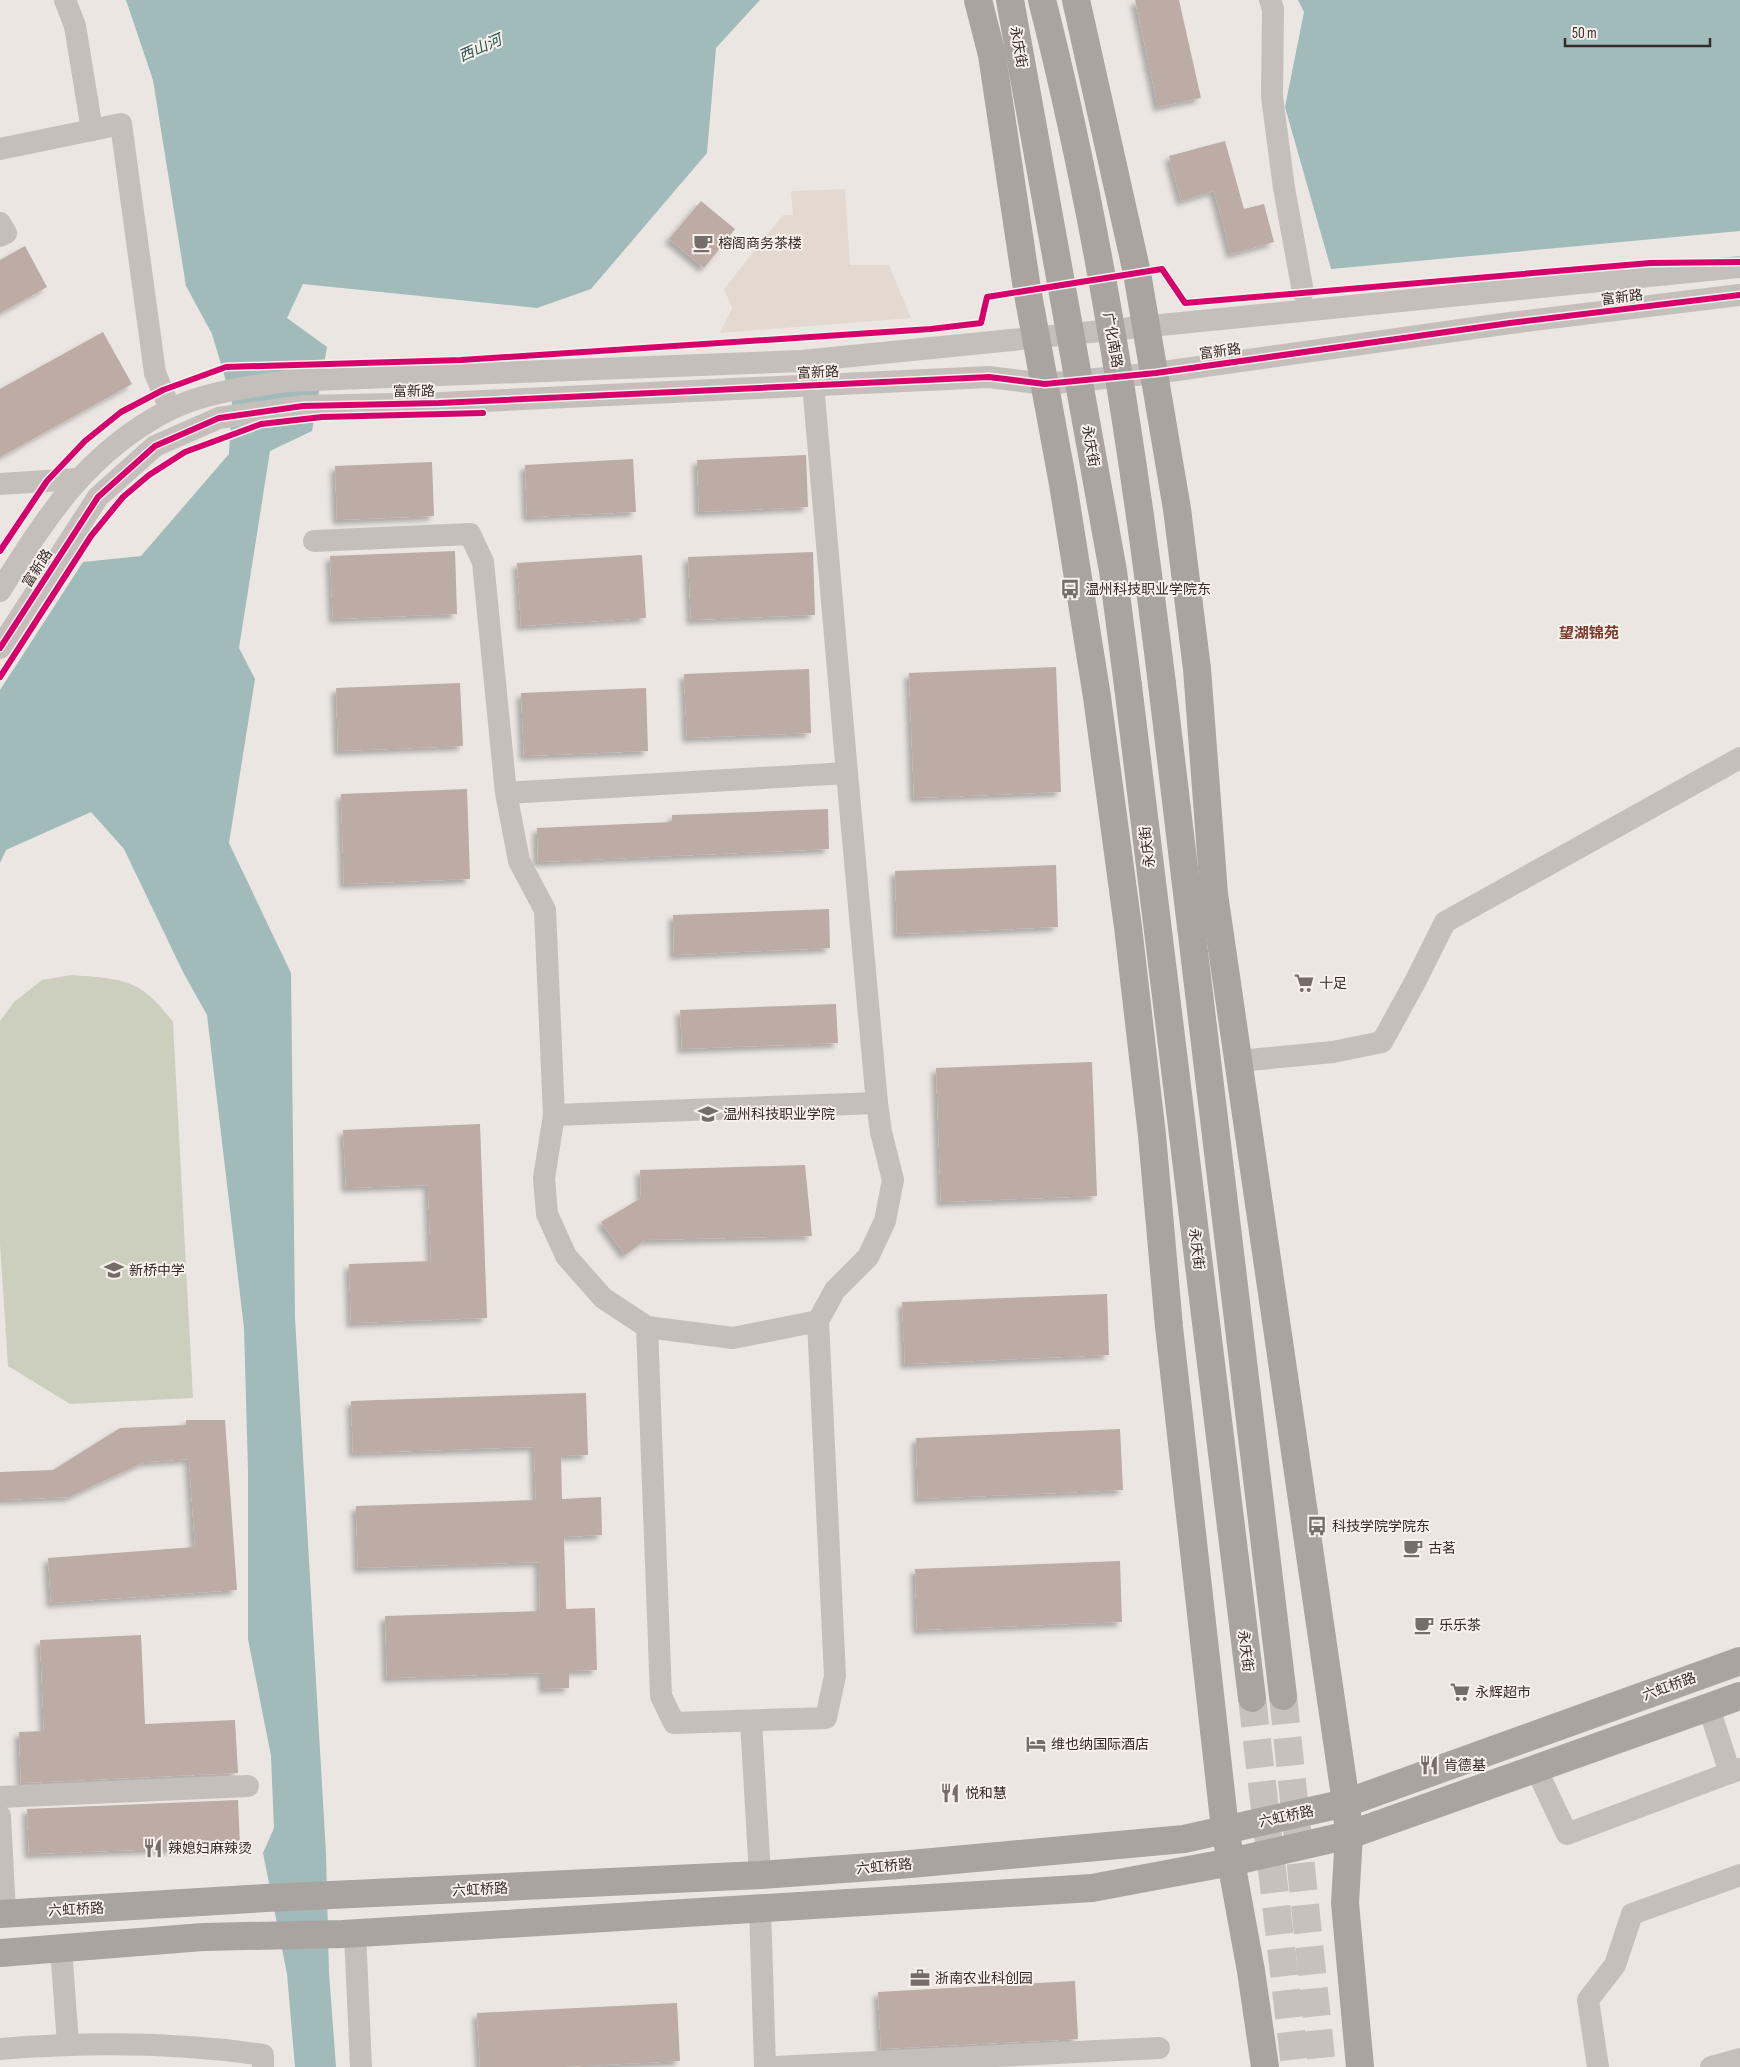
<svg xmlns="http://www.w3.org/2000/svg" width="1740" height="2067" viewBox="0 0 1740 2067" font-family="'Sofia Sans Condensed','Noto Sans SC',sans-serif">
	<style>
		.green { fill: #cdcfbe }
		.plaza { fill: #e4d9d0 }
		.water { fill: #a0bbb9 }
		.building { fill: #bdaba6; filter: url(#shadow) }
		.lines { fill: none; stroke-linecap: round; stroke-linejoin: round }
		.major-tunnel { stroke: #c7c1bd; stroke-width: 28; stroke-dasharray: 28 14; stroke-linecap: butt }
		.minor { stroke: #c4bfbb; stroke-width: 22 }
		.major { stroke: #aaa4a0; stroke-width: 28 }
		.major-bridge { stroke: #aaa4a0; stroke-width: 28 }
		.cycleway-casing { stroke: #f8f0ea; stroke-width: 9 }
		.cycleway { stroke: #d6006c; stroke-width: 6 }
		.labels { text-anchor: middle; stroke-width: 4; stroke-linejoin: round; paint-order: stroke }
		.street-label { font-size: 14px; fill: #352c2a; stroke: #f8f0ea }
		.poi-label { font-size: 14px; fill: #352c2a; stroke: #f8f0ea; text-anchor: start }
		.water-label { font-size: 15px; font-style: italic; fill: #245251; stroke: #f8f0ea }
		.neighbourhood-label { font-size: 15px; font-weight: bold; fill: #7a392c; stroke: #f8f0ea }
	</style>
	<defs>
		<filter id="shadow"><feDropShadow dx="-4.5" dy="4.5" stdDeviation="2.5" flood-color="#0004"/></filter>
	</defs>
	<rect width="100%" height="100%" fill="#ebe6e2"/>
	<path class="green" d="M 71,975 C 123,979 140,978 173,1022 L 193,1398 L 70,1404 L 8,1366 L 0,1244 L 0,1021 L 14,1002 L 42,980 Z"/>
	<polygon class="plaza" points="845,189 850,265 889,265 911,318 720,333 732,308 724,289 783,215 793,215 791,191"/>
	<g class="water">
		<polygon points="126,0 760,0 716,48 707,153 591,289 537,308 303,284 287,318 327,347 312,431 270,451 239,648 255,679 229,843 291,973 295,1318 326,1854 329,1973 336,2067 295,2067 287,1974 263,1853 274,1828 271,1756 248,1639 248,1471 244,1328 207,1015 183,972 124,849 91,812 6,850 0,863 0,690 83,562 141,556 229,454 232,401 212,334 186,286 153,80"/>
		<polygon points="1298,0 1740,0 1740,231 1331,269 1285,107 1304,12"/>
	</g>
	<g class="building">
		<polygon points="1135,0 1179,0 1201,98 1158,107"/>
		<polygon points="1225,141 1244,209 1264,204 1274,242 1231,254 1214,191 1181,201 1169,156"/>
		<polygon points="701,201 735,229 704,268 669,239"/>
		<polygon points="25,246 47,287 0,313 0,260"/>
		<polygon points="103,332 132,384 0,457 0,389"/>
		<polygon points="806,455 808,507 699,512 697,460"/>
		<polygon points="633,459 636,512 527,517 525,465"/>
		<polygon points="432,462 434,516 337,520 335,466"/>
		<polygon points="455,551 457,614 333,619 330,556"/>
		<polygon points="813,552 815,615 691,620 688,557"/>
		<polygon points="642,555 646,618 521,626 517,563"/>
		<polygon points="1056,667 1061,792 914,798 909,673"/>
		<polygon points="809,669 811,733 687,738 684,674"/>
		<polygon points="460,683 463,746 338,751 336,688"/>
		<polygon points="646,688 648,751 524,756 521,693"/>
		<polygon points="467,789 470,879 344,884 341,794"/>
		<polygon points="828,809 829,849 538,862 537,828 672,822 672,815"/>
		<polygon points="1056,865 1058,927 897,934 895,871"/>
		<polygon points="829,909 830,948 674,955 673,915"/>
		<polygon points="836,1004 838,1043 682,1049 680,1010"/>
		<polygon points="1092,1062 1097,1196 941,1202 936,1068"/>
		<polygon points="480,1124 487,1318 351,1323 349,1264 431,1261 428,1185 346,1188 343,1130"/>
		<polygon points="805,1165 812,1236 645,1240 625,1255 601,1222 641,1198 640,1170"/>
		<polygon points="1107,1294 1109,1355 905,1364 902,1302"/>
		<polygon points="586,1393 588,1455 561,1456 562,1499 601,1497 602,1535 564,1537 566,1609 595,1608 597,1670 569,1671 569,1688 543,1689 543,1673 387,1678 385,1616 540,1611 539,1562 358,1568 356,1506 536,1500 534,1447 353,1453 351,1401"/>
		<polygon points="186,1420 225,1420 237,1590 51,1603 48,1558 195,1547 189,1459 144,1462 69,1497 0,1500 0,1472 53,1470 120,1428 186,1425"/>
		<polygon points="1120,1429 1123,1490 918,1499 916,1438"/>
		<polygon points="1120,1561 1122,1622 917,1630 915,1569"/>
		<polygon points="141,1635 145,1724 235,1720 238,1773 21,1783 19,1732 44,1731 40,1640"/>
		<polygon points="238,1800 240,1846 29,1854 27,1809"/>
		<polygon points="1075,1981 1078,2039 881,2049 878,1992"/>
		<polygon points="677,2003 680,2061 562,2067 480,2067 477,2013"/>
	</g>
	<g class="lines">
		<g class="major-tunnel">
			<polyline points="1283,1696 1322,2067"/>
			<polyline points="1252,1698 1295,2067"/>
		</g>
		<g class="minor">
			<polyline points="65,0 75,26 92,130"/>
			<polyline points="1270,0 1273,9 1272,97 1284,188 1303,292"/>
			<polyline points="0,149 121,124 155,373 170,409"/>
			<polyline points="0,223 6,233 0,236"/>
			<polyline points="813,384 847,773"/>
			<polyline points="0,484 77,479"/>
			<polyline points="314,541 470,534 483,562 506,793 847,773 877,1103 881,1132 893,1180 885,1221 868,1257 835,1290 818,1321 733,1338 647,1327 603,1298 566,1256 547,1214 544,1178 554,1115 545,910 519,861 506,793"/>
			<path d="M 0,591 C 47,516 87,452 169,410 C 204,392 249,387 287,381 L 802,361 L 1740,267"/>
			<polyline points="0,648 98,497 155,446 219,418 303,406 439,403 989,377 1045,384 1156,373 1510,323 1740,295"/>
			<polyline points="1239,1061 1333,1052 1382,1042 1415,982 1445,922 1740,758"/>
			<polyline points="554,1115 877,1103"/>
			<polyline points="647,1327 661,1696 674,1723 826,1718 835,1676 818,1321"/>
			<polyline points="1709,1708 1730,1773"/>
			<polyline points="751,1721 760,1875"/>
			<polyline points="1539,1775 1567,1834 1740,1769"/>
			<polyline points="0,1797 248,1786"/>
			<polyline points="0,1816 5,1913"/>
			<polyline points="760,1908 765,2067"/>
			<polyline points="355,1933 361,2067"/>
			<polyline points="61,1948 68,2044"/>
			<path d="M 0,2049 C 87,2042 176,2042 263,2055 L 263,2067"/>
			<polyline points="775,2067 1159,2048"/>
			<polyline points="1598,2067 1588,2000 1615,1965 1632,1914 1740,1875"/>
			<polyline points="1711,2067 1740,2059"/>
		</g>
		<g class="major">
			<polyline points="978,0 992,55 1027,289 1063,484 1097,697 1128,927 1152,1135 1169,1327 1225,1829 1251,1971 1265,2067"/>
			<polyline points="1076,0 1137,273 1177,509 1197,669 1214,894 1346,1803 1349,1835 1345,1903 1360,2067"/>
			<polyline points="1162,684 1283,1696"/>
			<polyline points="1128,686 1252,1698"/>
			<polyline points="0,1914 266,1898 760,1875 899,1865 1184,1839 1346,1803 1740,1661"/>
			<polyline points="0,1953 203,1937 343,1934 1092,1888 1231,1862 1349,1835 1740,1696"/>
		</g>
		<g class="major-bridge">
			<polyline points="1010,0 1113,571 1128,686"/>
			<path d="M 1042,0 C 1099,224 1134,455 1162,684"/>
		</g>
		<defs>
			<g id="cycleway">
				<polyline points="0,551 47,481 85,441 121,412 163,390 226,367 461,360 931,329 981,323 987,297 1162,269 1185,303 1650,263 1740,262"/>
				<polyline points="0,648 98,497 155,446 219,418 303,406 439,403 989,377 1045,384 1156,373 1510,323 1740,295"/>
				<polyline points="0,677 91,536 123,497 149,475 185,452 261,424 322,417 483,413"/>
			</g>
		</defs>
		<use href="#cycleway" class="cycleway-casing"/>
		<use href="#cycleway" class="cycleway"/>
	</g>
	<defs>
		<symbol id="cafe-bare" viewBox="-9 -9 18 18"><path d="M-5.5-4.5H6V0H3Q3 3.5 0 3.5H-2.5Q-5.5 3.5-5.5 0ZM3-3.2v2h1.7v-2ZM-6 4.5H4V6H-6Z" fill="#756d6a" stroke="#f8f0ea" stroke-width="2.5" paint-order="stroke"/></symbol>
		<symbol id="bus-bare" viewBox="-9 -9 18 18"><path d="M-5-6H5V4H4V6H2V4H-2V6H-4V4H-5ZM-3.5-4V0h7V-4ZM-3.5 1.2v1.5H-2V1.2ZM2 1.2v1.5H3.5V1.2Z" fill="#756d6a" stroke="#f8f0ea" stroke-width="2.5" paint-order="stroke"/></symbol>
		<symbol id="supermarket-bare" viewBox="-9 -9 18 18"><path d="M-6-5.5h2.5l.6 2H6L4.5 2H-2.5L-4.4-4H-6ZM-1.5 3.2a1.3 1.3 0 1 0 .1 0ZM3 3.2a1.3 1.3 0 1 0 .1 0Z" fill="#756d6a" stroke="#f8f0ea" stroke-width="2.5" paint-order="stroke"/></symbol>
		<symbol id="university-bare" viewBox="-9 -9 18 18"><path d="M0-5L7-2L0 1L-7-2ZM-4 1L0 2.5L4 1V4Q0 6-4 4Z" fill="#756d6a" stroke="#f8f0ea" stroke-width="2.5" paint-order="stroke"/></symbol>
		<symbol id="school-bare" viewBox="-9 -9 18 18"><path d="M0-5L7-2L0 1L-7-2ZM-4 1L0 2.5L4 1V4Q0 6-4 4Z" fill="#756d6a" stroke="#f8f0ea" stroke-width="2.5" paint-order="stroke"/></symbol>
		<symbol id="hotel-bare" viewBox="-9 -9 18 18"><path d="M-6-4.5h1.5V1H6V5H4.5V3h-9V5H-6ZM-4 0a1.8 1.8 0 1 1 3.6 0ZM.5 0V-2.5h3Q6-2.5 6 0Z" fill="#756d6a" stroke="#f8f0ea" stroke-width="2.5" paint-order="stroke"/></symbol>
		<symbol id="restaurant-bare" viewBox="-9 -9 18 18"><path d="M-5-6h1v4h1v-4h1v4h1v-4h1v5L-1.5 .5V6h-2V.5L-5-1ZM5-6V6H3V1.5H1.5Q1.5-4 5-6Z" fill="#756d6a" stroke="#f8f0ea" stroke-width="2.5" paint-order="stroke"/></symbol>
		<symbol id="office-bare" viewBox="-9 -9 18 18"><path d="M-6-3h4V-5.5h4V-3h4V5H-6ZM-1-4.5V-3h2v-1.5ZM-6 0V1H6V0Z" fill="#756d6a" stroke="#f8f0ea" stroke-width="2.5" paint-order="stroke"/></symbol>
	</defs>
	<g fill-rule="evenodd">
		<use href="#cafe-bare" x="689" y="229" width="28" height="28"/>
		<use href="#bus-bare" x="1056" y="575" width="28" height="28"/>
		<use href="#supermarket-bare" x="1290" y="969" width="28" height="28"/>
		<use href="#university-bare" x="694" y="1100" width="28" height="28"/>
		<use href="#school-bare" x="100" y="1256" width="28" height="28"/>
		<use href="#bus-bare" x="1303" y="1512" width="28" height="28"/>
		<use href="#cafe-bare" x="1399" y="1534" width="28" height="28"/>
		<use href="#cafe-bare" x="1410" y="1611" width="28" height="28"/>
		<use href="#supermarket-bare" x="1446" y="1678" width="28" height="28"/>
		<use href="#hotel-bare" x="1022" y="1730" width="28" height="28"/>
		<use href="#restaurant-bare" x="1415" y="1751" width="28" height="28"/>
		<use href="#restaurant-bare" x="936" y="1779" width="28" height="28"/>
		<use href="#restaurant-bare" x="139" y="1834" width="28" height="28"/>
		<use href="#office-bare" x="906" y="1964" width="28" height="28"/>
	</g>
	<g class="labels">
		<g class="street-label">
			<text transform="translate(1019 47) rotate(80)" y="5">永庆街</text>
			<text transform="translate(1622 297) rotate(-7)" y="5">富新路</text>
			<text transform="translate(1113 340) rotate(80)" y="5">广化南路</text>
			<text transform="translate(1220 351) rotate(-8)" y="5">富新路</text>
			<text transform="translate(818 372) rotate(-3)" y="5">富新路</text>
			<text transform="translate(414 391) rotate(-1)" y="5">富新路</text>
			<text transform="translate(1091 446) rotate(80)" y="5">永庆街</text>
			<text transform="translate(37 568) rotate(-57)" y="5">富新路</text>
			<text transform="translate(1147 847) rotate(-97)" y="5">永庆街</text>
			<text transform="translate(1197 1249) rotate(83)" y="5">永庆街</text>
			<text transform="translate(1246 1651) rotate(83)" y="5">永庆街</text>
			<text transform="translate(1669 1686) rotate(-20)" y="5">六虹桥路</text>
			<text transform="translate(1286 1816) rotate(-12)" y="5">六虹桥路</text>
			<text transform="translate(884 1866) rotate(-5)" y="5">六虹桥路</text>
			<text transform="translate(480 1889) rotate(-3)" y="5">六虹桥路</text>
			<text transform="translate(76 1909) rotate(-3)" y="5">六虹桥路</text>
		</g>
		<g class="poi-label">
			<text x="718" y="248">榕阁商务茶楼</text>
			<text x="1085" y="594">温州科技职业学院东</text>
			<text x="1319" y="988">十足</text>
			<text x="723" y="1119">温州科技职业学院</text>
			<text x="129" y="1275">新桥中学</text>
			<text x="1332" y="1531">科技学院学院东</text>
			<text x="1428" y="1553">古茗</text>
			<text x="1439" y="1630">乐乐茶</text>
			<text x="1475" y="1697">永辉超市</text>
			<text x="1051" y="1749">维也纳国际酒店</text>
			<text x="1444" y="1770">肯德基</text>
			<text x="965" y="1798">悦和慧</text>
			<text x="168" y="1853">辣媳妇麻辣烫</text>
			<text x="935" y="1983">浙南农业科创园</text>
		</g>
		<g class="water-label">
			<text transform="translate(480 48) rotate(-24)" y="5">西山河</text>
		</g>
		<g class="neighbourhood-label">
			<text x="1589" y="638">望湖锦苑</text>
		</g>
	</g>
	<path d="M1565 38v8h145v-8" fill="none" stroke="#352c2a" stroke-width="2.5"/>
	<text x="1572" y="38" font-size="15" fill="#352c2a" stroke="#f8f0ea" stroke-width="4" paint-order="stroke">50 m</text>
</svg>
